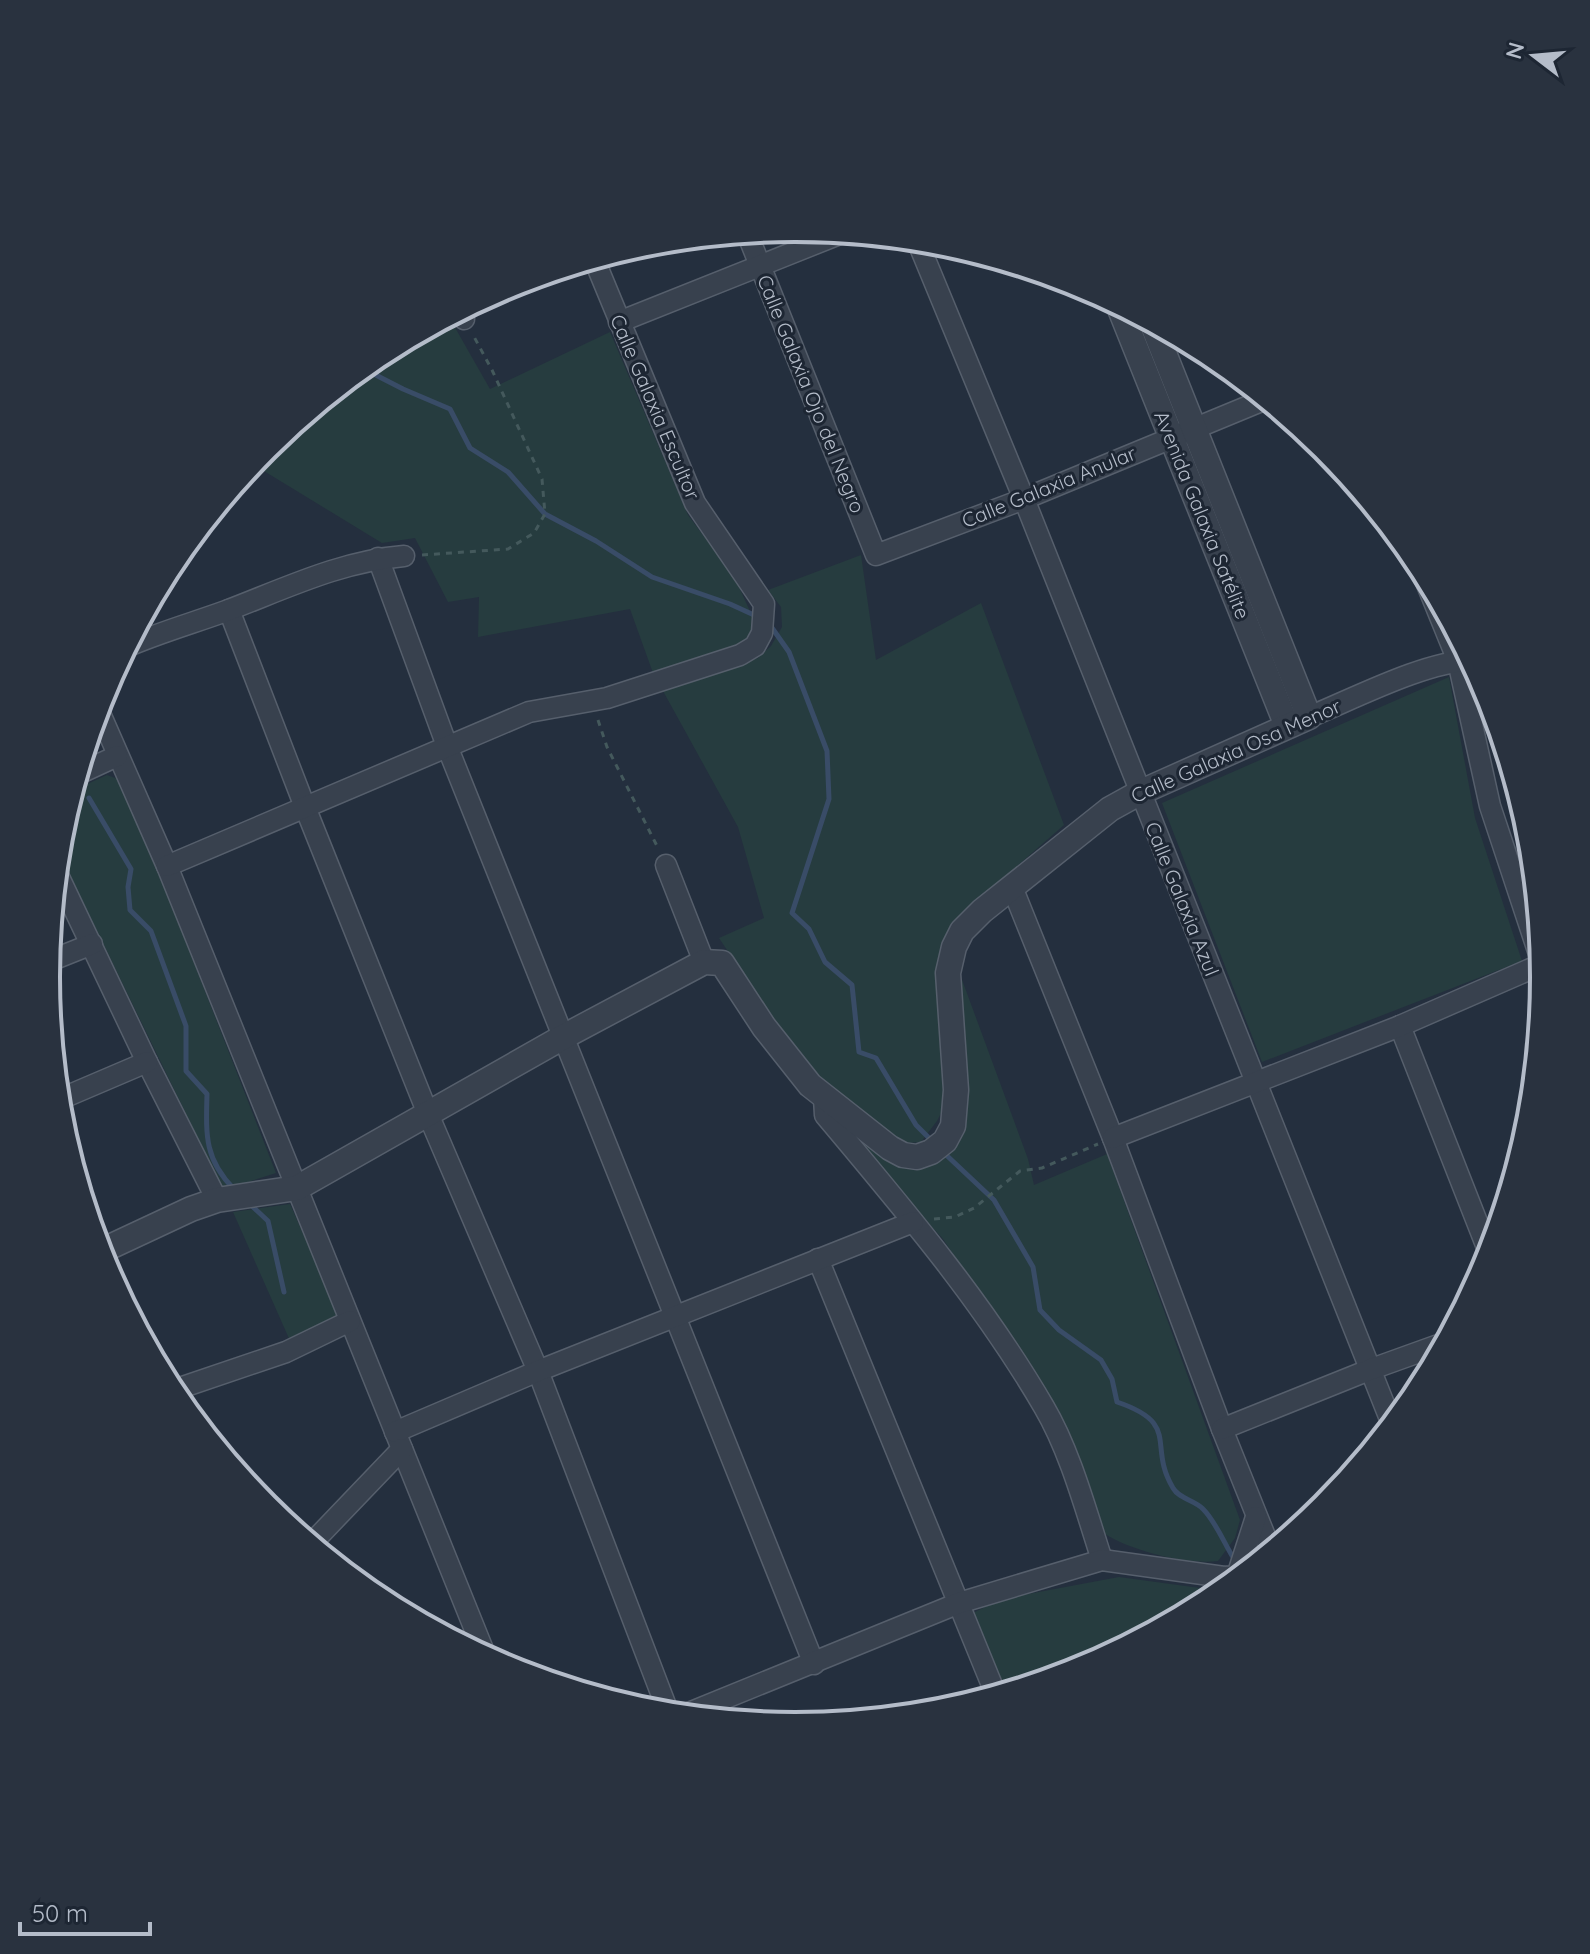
<svg xmlns="http://www.w3.org/2000/svg" width="1590" height="1954" viewBox="0 0 1590 1954" font-family="Quicksand,sans-serif">
	<style>
		.green { fill: #263c3f }
		.lines { fill: none; stroke-linecap: round; stroke-linejoin: round }
		.stream { stroke: #394c67; stroke-width: 5 }
		.minor-casing { stroke: #565f6c; stroke-width: 23 }
		.tertiary-casing { stroke: #565f6c; stroke-width: 27 }
		.path { stroke: #44595c; stroke-width: 3; stroke-dasharray: 6 6; stroke-linecap: butt }
		.minor { stroke: #38414e; stroke-width: 20 }
		.tertiary { stroke: #38414e; stroke-width: 24 }
		.labels { text-anchor: middle; stroke-width: 6; stroke-linejoin: round; paint-order: stroke }
		.street-label { font-size: 20px; fill: #b4bcc9; stroke: #1d2633 }
		.rim { fill: none; stroke: #b4bcc9; stroke-width: 4 }
	</style>
	<rect width="100%" height="100%" fill="#242f3e"/>
	<g class="green">
		<polygon points="449,317 490,389 610,332 688,515 735,578 753,618 753,629 747,641 653,673 630,609 478,637 479,597 448,602 415,538 382,543 259,468 254,461 266,447 379,354"/>
		<polygon points="861,555 876,660 981,603 1064,825 951,924 940,955 947,1101 937,1121 921,1142 906,1143 888,1135 811,1076 719,938 764,918 738,827 663,691 758,658 771,646 782,627 781,607 768,590"/>
		<polygon points="1449,677 1475,818 1522,961 1262,1062 1162,803"/>
		<polygon points="107,775 123,781 276,1173 223,1190 58,851 60,830 72,791"/>
		<path d="M 961,977 L 1028,1159 L 1034,1185 L 1107,1154 L 1240,1520 L 1235,1538 L 1218,1561 C 1187,1565 1132,1551 1105,1534 L 1091,1492 L 1053,1404 L 943,1239 L 886,1178 L 840,1121 L 933,1164 C 940,1158 953,1151 957,1144 C 972,1118 963,1010 961,977 Z"/>
		<polygon points="290,1204 341,1319 291,1343 233,1212"/>
		<polygon points="1119,1577 1222,1591 1211,1600 1081,1669 1003,1693 971,1614 1001,1599"/>
	</g>
	<g class="lines">
		<g class="stream">
			<polyline points="362,368 403,389 450,409 470,448 508,472 545,514 596,541 652,577 730,604 754,615"/>
			<polyline points="770,625 789,652 827,751 829,799 792,913 809,929 825,962 852,985 859,1052 876,1058 916,1125 933,1142"/>
			<path d="M 89,798 L 131,869 L 128,887 L 130,910 L 151,931 L 186,1026 L 186,1071 L 207,1094 C 206,1134 204,1159 234,1189"/>
			<path d="M 943,1152 L 994,1200 L 1033,1267 L 1040,1310 L 1059,1330 L 1101,1360 L 1112,1379 L 1117,1402 C 1182,1424 1147,1445 1173,1488 C 1179,1499 1195,1500 1203,1509 C 1217,1523 1225,1546 1236,1562"/>
			<polyline points="252,1206 268,1221 284,1292"/>
		</g>
		<defs>
			<g id="minor">
				<polyline points="747,233 876,555 1024,499 1266,399"/>
				<polyline points="917,240 1024,499 1392,1424"/>
				<polyline points="459,311 464,319"/>
				<polyline points="619,322 842,233"/>
				<polyline points="378,558 447,746 814,1664"/>
				<polyline points="1417,560 1458,661 1490,806 1543,966"/>
				<polyline points="229,610 305,807 428,1114 538,1371 669,1714"/>
				<path d="M 126,647 C 158,633 193,623 226,611 C 284,589 341,561 404,556"/>
				<polyline points="98,709 167,866 486,1657"/>
				<path d="M 1309,717 C 1351,700 1428,660 1471,661"/>
				<polyline points="78,774 117,756"/>
				<polyline points="666,865 704,962"/>
				<polyline points="167,866 529,712 607,698 740,655 755,646 762,633 764,604 695,503 594,259"/>
				<polyline points="56,871 147,1062 217,1200"/>
				<polyline points="1012,887 1113,1138 1222,1429 1271,1551"/>
				<polyline points="47,962 92,944"/>
				<polyline points="1400,1026 1490,1255"/>
				<path d="M 824,1098 L 825,1115 C 903,1208 983,1302 1044,1407 C 1070,1451 1086,1511 1102,1560"/>
				<polyline points="58,1100 147,1062"/>
				<polyline points="1113,1138 1400,1026 1542,964"/>
				<polyline points="818,1259 996,1695"/>
				<polyline points="171,1391 286,1352 350,1321"/>
				<polyline points="1222,1429 1369,1370 1444,1343"/>
				<polyline points="395,1432 538,1371 913,1222"/>
				<polyline points="311,1544 402,1449"/>
				<polyline points="684,1715 959,1603 1102,1560 1224,1577 1237,1576 1256,1517"/>
			</g>
			<g id="tertiary">
				<polyline points="1118,304 1287,726"/>
				<polyline points="99,1252 191,1209 217,1200 297,1188 565,1036 704,962 722,963 764,1027 810,1085 890,1148 903,1155 917,1157 931,1152 945,1141 953,1126 956,1090 948,973 954,947 962,931 982,911 1110,809 1139,793 1309,717 1152,323"/>
			</g>
		</defs>
		<use href="#minor" class="minor-casing"/>
		<use href="#tertiary" class="tertiary-casing"/>
		<g class="path">
			<polyline points="422,555 508,549 534,533 545,514 542,479 492,370 472,333"/>
			<polyline points="598,720 607,747 659,850"/>
			<polyline points="934,1219 955,1217 974,1208 1020,1171 1042,1168 1098,1144"/>
		</g>
		<use href="#minor" class="minor"/>
		<use href="#tertiary" class="tertiary"/>
	</g>
	<g class="labels">
		<g class="street-label">
			<text transform="translate(811 394) rotate(68)" y="7">Calle Galaxia Ojo del Negro</text>
			<text transform="translate(655 407) rotate(67)" y="7">Calle Galaxia Escultor</text>
			<text transform="translate(1049 487) rotate(-22)" y="7">Calle Galaxia Anular</text>
			<text transform="translate(1202 515) rotate(68)" y="7">Avenida Galaxia Satélite</text>
			<text transform="translate(1236 751) rotate(-24)" y="7">Calle Galaxia Osa Menor</text>
			<text transform="translate(1182 899) rotate(68)" y="7">Calle Galaxia Azul</text>
		</g>
	</g>
	<path d="M0 0H1590V1954H0ZM60 977a735 735 0 1 1 1470 0a735 735 0 1 1-1470 0Z" fill="#29323f" fill-rule="evenodd"/>
	<path class="rim" d="M60 977a735 735 0 1 1 1470 0a735 735 0 1 1-1470 0Z"/>
	<g transform="translate(1534 56) rotate(286)" stroke="#1d2633" stroke-width="6" paint-order="stroke">
	<path d="M0-6L14 30L0 20L-14 30Z" fill="#b4bcc9"/>
	<text y="-12" font-size="22" font-weight="bold" text-anchor="middle" fill="#b4bcc9">N</text>
	</g>
	<path d="M20 1922v12h130v-12" fill="none" stroke="#b4bcc9" stroke-width="4"/>
	<text x="32" y="1922" font-size="24" fill="#b4bcc9" stroke="#1d2633" stroke-width="6" paint-order="stroke">50 m</text>
</svg>
